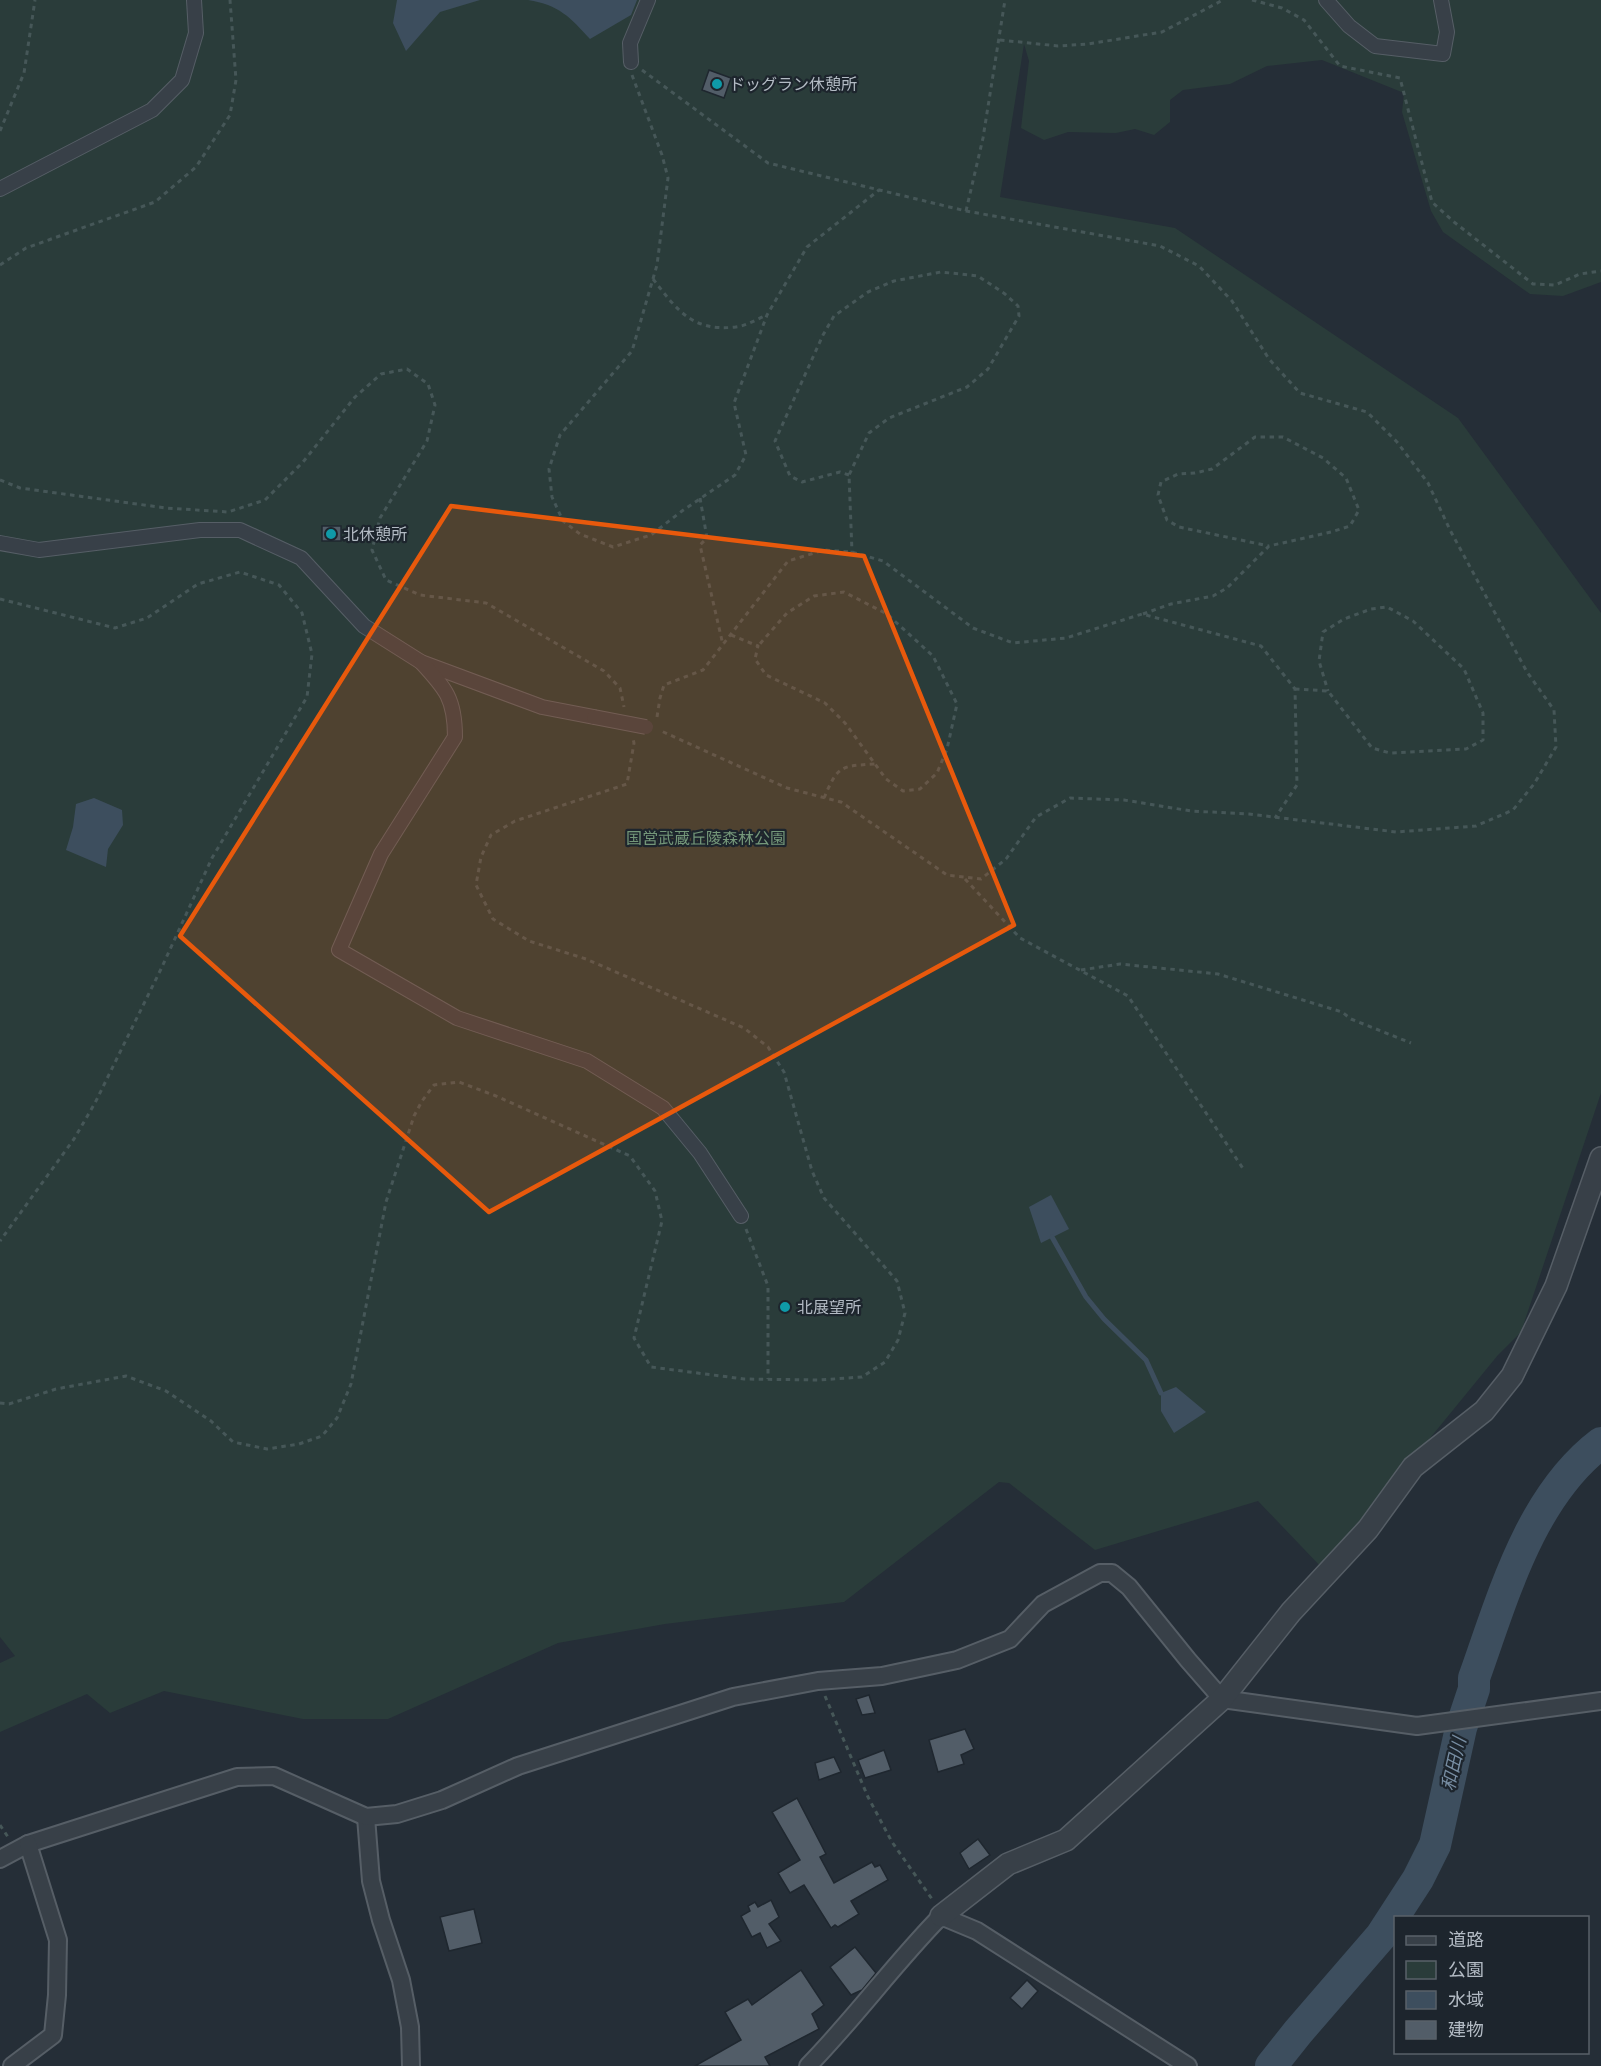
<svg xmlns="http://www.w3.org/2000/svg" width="1601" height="2066" viewBox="0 0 1601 2066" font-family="'Sofia Sans Condensed','Noto Sans JP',sans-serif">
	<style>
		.green { fill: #2a3c3a }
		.water { fill: #3d4e5e }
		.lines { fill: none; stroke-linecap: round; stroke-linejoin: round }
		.stream { stroke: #3d4e5e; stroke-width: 5 }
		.river { stroke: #3d4e5e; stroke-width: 32 }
		.building { fill: #525d68; stroke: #1f272f; stroke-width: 1.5 }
		.pedestrian-casing { stroke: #565e66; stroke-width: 16 }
		.minor-casing { stroke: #565e66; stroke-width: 20 }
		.tertiary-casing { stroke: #565e66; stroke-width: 24 }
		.path { stroke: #465758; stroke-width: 3; stroke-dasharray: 4.5 4.5; stroke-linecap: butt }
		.pedestrian { stroke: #384048; stroke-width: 14 }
		.minor { stroke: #384048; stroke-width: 16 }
		.tertiary { stroke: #384048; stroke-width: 21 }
		.pedestrian-bridge-casing { stroke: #565e66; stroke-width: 16; stroke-linecap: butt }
		.pedestrian-bridge { stroke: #384048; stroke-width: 14 }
		.marked { fill: #e8590c; fill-opacity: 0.2; stroke: #e8590c; stroke-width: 4.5; stroke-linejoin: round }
		.culture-dot { fill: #0f9aa8; stroke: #1d252d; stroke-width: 2 }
		.labels { text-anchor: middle; stroke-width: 4.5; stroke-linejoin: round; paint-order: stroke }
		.poi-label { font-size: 16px; fill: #b3bbc4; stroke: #1d252d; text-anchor: start }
		.park-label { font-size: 16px; fill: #749779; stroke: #1d252d }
		.water-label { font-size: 18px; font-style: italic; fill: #788ea3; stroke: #1d252d }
	</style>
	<rect width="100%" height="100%" fill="#252e37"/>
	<polygon class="green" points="0,0 1601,0 1601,282 1563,296 1530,294 1443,232 1431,211 1402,112 1404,93 1322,60 1267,66 1230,84 1183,90 1170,100 1170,122 1154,135 1135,129 1116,133 1068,132 1044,140 1021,128 1029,61 1024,44 1000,197 1175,228 1458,418 1601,613 1601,1093 1521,1332 1498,1355 1323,1569 1258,1501 1095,1550 1009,1483 999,1482 844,1602 665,1624 558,1643 388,1719 303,1719 164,1691 110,1713 87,1694 0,1732 0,1663 15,1656 0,1637"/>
	<g class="water">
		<polygon points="397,0 480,0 440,12 406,51 393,23"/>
		<path d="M 528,0 L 637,0 L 631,15 L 590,39 C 570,17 559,5 528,0 Z"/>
		<polygon points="94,798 122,810 123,825 108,849 106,867 66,850 73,827 76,804"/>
		<polygon points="1051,1195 1069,1229 1041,1243 1029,1207"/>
		<polygon points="1176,1387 1206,1412 1174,1433 1161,1411 1161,1393"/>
	</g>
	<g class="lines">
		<polyline class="stream" points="1052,1237 1086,1297 1104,1319 1146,1360 1161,1393"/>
		<path class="river" d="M 1271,2066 L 1298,2032 L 1381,1936 L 1418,1879 L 1435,1845 L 1461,1728 L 1474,1689 L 1474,1678 C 1503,1597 1530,1497 1601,1443"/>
	</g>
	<g class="building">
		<polygon points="709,70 731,78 724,98 702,90"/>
		<rect x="322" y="526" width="19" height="15"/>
		<polygon points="869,1695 875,1713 862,1715 856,1699"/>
		<polygon points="965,1729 974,1749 961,1755 964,1764 938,1772 929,1740"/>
		<polygon points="884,1750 891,1770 865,1778 858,1760"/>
		<polygon points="834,1757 841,1772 819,1780 815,1763"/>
		<polygon points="797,1798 826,1854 820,1857 834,1883 872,1862 875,1867 880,1865 888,1880 851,1901 859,1914 838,1927 835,1925 831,1928 804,1885 790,1893 778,1873 800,1860 772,1812"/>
		<polygon points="978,1839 990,1855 969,1869 960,1853"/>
		<polygon points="771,1900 779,1917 769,1924 781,1941 767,1948 760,1933 752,1937 741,1916 750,1911 748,1906 755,1902 758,1907"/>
		<polygon points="474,1909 482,1943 449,1951 440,1917"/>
		<polygon points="855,1947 876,1973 862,1990 851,1995 830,1967"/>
		<polygon points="801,1970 824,2005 812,2014 819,2029 765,2057 770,2066 695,2066 741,2040 725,2012 748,1999 752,2005"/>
		<polygon points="1027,1980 1038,1991 1022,2009 1010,1998"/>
	</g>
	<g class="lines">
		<defs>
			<g id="pedestrian">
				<polyline points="1326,0 1349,26 1375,46 1443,54 1447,32 1441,0"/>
				<polyline points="631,62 630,43 648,0"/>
				<polyline points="0,189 152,110 182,80 196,33 194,0"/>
				<polyline points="0,543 39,550 200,530 240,530 301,558 364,626 421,662 542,707 594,717"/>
				<path d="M 421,662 C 446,689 455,699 455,737 L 381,854 L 339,950 L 457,1018 L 587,1061 L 663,1108 L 700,1153 L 741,1216"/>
			</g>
			<g id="minor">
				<polyline points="366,1817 371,1881 381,1920 401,1980 410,2027 411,2066"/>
				<polyline points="0,1859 28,1844 237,1777 274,1776 366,1817 397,1814 442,1800 518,1766 733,1697 818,1681 882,1676 957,1660 1010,1639 1043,1604 1100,1573 1112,1573 1129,1587 1188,1660 1222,1699 1417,1726 1601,1701"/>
				<polyline points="12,2066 53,2035 57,1995 58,1940 28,1844"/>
				<path d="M 808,2066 C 855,2018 894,1964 941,1916 L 977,1931 L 1188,2066"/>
			</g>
			<polyline id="tertiary" points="941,1916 1008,1864 1066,1840 1222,1699 1291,1612 1368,1529 1413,1467 1484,1411 1512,1376 1556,1286 1601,1158"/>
		</defs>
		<use href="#pedestrian" class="pedestrian-casing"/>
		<use href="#minor" class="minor-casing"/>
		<use href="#tertiary" class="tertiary-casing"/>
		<g class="path">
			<polyline points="1252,0 1282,8 1304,20 1340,66 1400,78 1432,202 1454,222 1533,284 1555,285 1580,274 1601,271"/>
			<polyline points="1000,40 1058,46 1088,44 1162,32 1223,0"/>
			<polyline points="642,70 768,163 966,211 1160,246 1199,266 1232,301 1269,359 1300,393 1367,412 1397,442 1428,483 1450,530 1527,672 1554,710 1556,747 1534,784 1513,810 1476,826 1396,832 1249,814 1191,811 1124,800 1070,798 1036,817 1006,859 981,879 947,875 841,802 787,788 659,730"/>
			<polyline points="632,75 662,155 668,178 657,265 632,351 560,435 549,469 552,497 563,521 580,534 613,547 651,535 682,511 735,475 746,455 734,403 767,315 807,247 879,190"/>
			<polyline points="0,131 24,73 35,0"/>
			<polyline points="966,211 983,138 1005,0"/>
			<polyline points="0,265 26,248 155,202 196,167 230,115 236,80 230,0"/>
			<path d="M 653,279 C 677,310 692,332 736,327 C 746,326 757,319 767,315"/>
			<polyline points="849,475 840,472 802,482 790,476 775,441 823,335 834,316 868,292 894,281 941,272 978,276 1005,294 1018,306 1019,316 988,369 967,387 889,418 869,433 849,475 852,552"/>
			<polyline points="0,480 20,488 166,508 228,512 265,500 303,462 355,397 381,374 407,369 428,384 435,405 427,441 380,518 372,550 386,580 420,595 486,603 604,671 620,688 624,707"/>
			<polyline points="700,498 707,538 700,545 723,645"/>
			<polyline points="0,599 115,628 147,618 198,584 240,572 279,585 302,613 312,654 307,697 212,858 161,969 95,1103 74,1139 0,1241"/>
			<polyline points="1143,614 1171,604 1213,596 1227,588 1269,546 1331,532 1350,526 1359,510 1346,478 1323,458 1283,437 1255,437 1212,469 1195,473 1178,474 1161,482 1158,495 1167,520 1179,527 1269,546"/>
			<polyline points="731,635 758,646 755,659 766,675 825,703 845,723 886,779 903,791 920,789 937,773 947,749 957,704 933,656 887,614 844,592 814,596 787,613 758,646"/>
			<polyline points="1295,689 1328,691 1372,748 1390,753 1466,749 1483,740 1483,713 1464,669 1413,621 1387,607 1371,609 1344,619 1323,632 1319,661 1328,691"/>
			<polyline points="657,717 660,698 664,685 703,670 788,561 824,550 852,552 883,561 973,628 1013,643 1066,638 1142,614 1261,646 1295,689 1297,785 1275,818"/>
			<path d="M 824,798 C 838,765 841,766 875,764"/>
			<polyline points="965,879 1020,938 1128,996 1244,1170"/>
			<polyline points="1081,970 1120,964 1218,974 1342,1012 1351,1019 1411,1043"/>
			<polyline points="746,1229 768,1286 768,1379"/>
			<polyline points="0,1403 9,1404 56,1389 126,1376 166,1391 211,1421 233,1442 267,1449 299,1444 322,1436 337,1418 351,1384 386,1202 414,1116 422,1101 434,1085 459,1082 496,1096 630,1156 655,1191 662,1221 634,1338 651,1367 744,1379 819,1380 862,1377 885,1362 898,1340 905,1313 897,1281 824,1198 812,1171 784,1072 768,1047 744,1028 586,959 529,941 493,919 476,885 481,857 491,835 515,821 627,784 634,743 633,739"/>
			<polyline points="825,1696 868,1797 892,1842 932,1899"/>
			<polyline points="0,1825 8,1837"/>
		</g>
		<use href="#pedestrian" class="pedestrian"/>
		<use href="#minor" class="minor"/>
		<use href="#tertiary" class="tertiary"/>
		<defs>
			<polyline id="pedestrian-bridge" points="594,717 646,727"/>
		</defs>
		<use href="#pedestrian-bridge" class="pedestrian-bridge-casing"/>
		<use href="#pedestrian-bridge" class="pedestrian-bridge"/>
	</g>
	<path class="marked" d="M 451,506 L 864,556 L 1014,925 L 489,1212 L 180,936 Z"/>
	<g class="culture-dot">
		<circle cx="717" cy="84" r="6"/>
		<circle cx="331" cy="534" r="6"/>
		<circle cx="785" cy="1307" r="6"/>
	</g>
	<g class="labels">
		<g class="poi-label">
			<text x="729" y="90">ドッグラン休憩所</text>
			<text x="343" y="540">北休憩所</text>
			<text x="797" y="1313">北展望所</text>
		</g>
		<g class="park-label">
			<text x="706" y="844">国営武蔵丘陵森林公園</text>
		</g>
		<g class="water-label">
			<text transform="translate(1454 1764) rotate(-77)" y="6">和田川</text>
		</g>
	</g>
	<rect x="1394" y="1916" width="195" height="138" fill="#1d252d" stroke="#596169" stroke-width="1.5"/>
	<rect x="1406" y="1936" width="30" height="9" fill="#384048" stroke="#596169" stroke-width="1.5"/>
	<text x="1448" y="1946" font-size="18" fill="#b3bbc4">道路</text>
	<rect x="1406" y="1961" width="30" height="18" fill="#2a3c3a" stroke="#596169" stroke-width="1.5"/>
	<text x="1448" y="1976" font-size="18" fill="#b3bbc4">公園</text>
	<rect x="1406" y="1991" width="30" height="18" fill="#3d4e5e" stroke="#596169" stroke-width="1.5"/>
	<text x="1448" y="2006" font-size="18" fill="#b3bbc4">水域</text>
	<rect x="1406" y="2021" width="30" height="18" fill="#525d68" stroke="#596169" stroke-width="1.5"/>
	<text x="1448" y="2036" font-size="18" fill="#b3bbc4">建物</text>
</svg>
